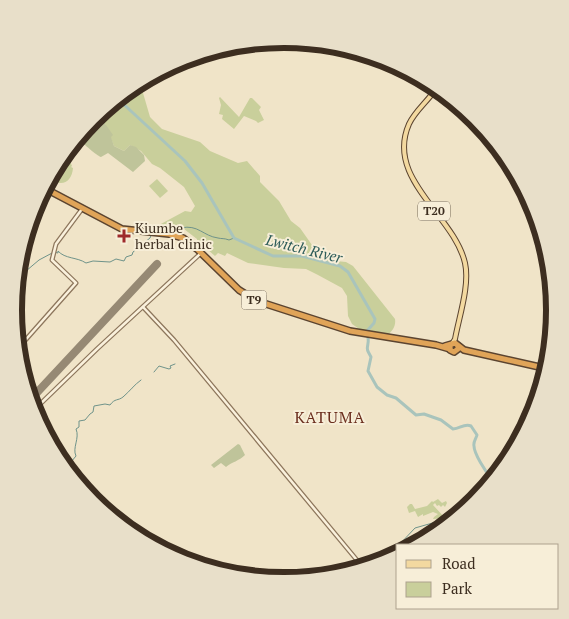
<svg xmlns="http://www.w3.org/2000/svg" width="569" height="619" viewBox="0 0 569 619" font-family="'PT Serif',serif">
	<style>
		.green { fill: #c9cf9b }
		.cemetery { fill: #bfc49a }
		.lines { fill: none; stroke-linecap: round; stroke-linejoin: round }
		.stream { stroke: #6f938a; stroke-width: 1 }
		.river { stroke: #a9c4bc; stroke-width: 3 }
		.runway { stroke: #968974; stroke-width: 8 }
		.minor-casing { stroke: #8d765c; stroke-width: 5 }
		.major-casing { stroke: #5b4430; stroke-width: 6 }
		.highway-casing { stroke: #5b4430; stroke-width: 8 }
		.minor { stroke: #faf1dc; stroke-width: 2.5 }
		.major { stroke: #f3d9a0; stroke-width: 4 }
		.highway { stroke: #e0a458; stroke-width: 5 }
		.poi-dot { fill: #9e2a2b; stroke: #f7eed8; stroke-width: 2 }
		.labels { text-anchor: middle; stroke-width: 4; stroke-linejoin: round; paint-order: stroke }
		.shield { fill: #f7eed8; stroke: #756857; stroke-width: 1 }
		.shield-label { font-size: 12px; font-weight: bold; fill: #3d2e20 }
		.poi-label { font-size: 14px; fill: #3d2e20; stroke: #f7eed8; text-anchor: start }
		.water-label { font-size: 15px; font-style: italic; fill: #2f5d5a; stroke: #f7eed8 }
		.quarter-label { font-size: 16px; letter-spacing: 1px; fill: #6b2e1e; stroke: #f7eed8 }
		.rim { fill: none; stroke: #3d2e20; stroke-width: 6 }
	</style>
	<rect width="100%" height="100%" fill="#f0e4c8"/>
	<g class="green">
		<path d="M 141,86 L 150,117 L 162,129 L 200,142 L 210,151 L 238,163 L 247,161 L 260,176 L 260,182 L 279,201 L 291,221 L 300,228 L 312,245 L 325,255 L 336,261 L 346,262 L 353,266 L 395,319 C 396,326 393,330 388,335 L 374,332 L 362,331 L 352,324 L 348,316 L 347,296 L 342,288 L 318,275 L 306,269 L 284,268 L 248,263 L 227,253 L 225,256 L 218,253 L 215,256 L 207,249 L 203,252 L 197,245 L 197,239 L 184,229 L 167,232 L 152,231 L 159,225 L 185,211 L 191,212 L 195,206 L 184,187 L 160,168 L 152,164 L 141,151 L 130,145 L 124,151 L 114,146 L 104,121 L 98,114 Z"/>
		<polygon points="220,97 239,117 250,98 252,98 261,107 259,110 264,120 258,123 256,121 244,116 234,129 222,119 223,115 219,114 221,105 219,98"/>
		<path d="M 67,156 L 67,159 L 69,159 L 72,166 L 71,167 L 73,168 C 72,181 63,187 52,180 Z"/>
		<polygon points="157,179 168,191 160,198 149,186"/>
		<polygon points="438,499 442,503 446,501 447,503 445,507 443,505 441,507 439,505 437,506 435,503 433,505 445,518 433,519 434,517 438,514 433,512 423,516 423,514 418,517 415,511 409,513 407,507 410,504 412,504 415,509 427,506 432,501 433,502"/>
	</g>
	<g class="cemetery">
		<path d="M 99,115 L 113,135 L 111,137 L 114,146 L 124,151 L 130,145 L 136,147 L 144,155 L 145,161 L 133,172 L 108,153 L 101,157 C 97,156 83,143 79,140 L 87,127 Z"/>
		<path d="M 238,444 L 240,445 L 245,455 C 239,461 232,462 226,467 L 221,463 L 214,468 L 211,465 Z"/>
	</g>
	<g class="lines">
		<g class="stream">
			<path d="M 155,231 L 160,229 L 170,232 C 174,229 176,229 181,228 C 198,224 203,236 218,238 C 222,239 224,238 229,240 L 234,238"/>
			<path d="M 21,272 L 26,271 L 39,260 L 54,252 L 58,253 L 58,251 C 65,259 77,257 86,263 L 93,261 L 110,262 L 116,259 L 124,261 L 126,257 L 132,255 L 133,252 L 150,238 L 152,233"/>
			<polyline points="154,372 159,366 169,369 171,368 170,366 175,364"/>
			<path d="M 72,470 L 73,467 L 71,462 L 76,456 C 72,448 80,438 76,429 L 79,427 L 79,421 L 85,420 L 90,414 L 93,412 L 94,406 L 105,404 L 110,405 C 115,398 118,401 123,397 C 130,391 134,385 141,380"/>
			<polyline points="470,505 476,501"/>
			<polyline points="460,509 471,499"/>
			<polyline points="461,510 477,499"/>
			<polyline points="452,517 452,515 472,500"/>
			<polyline points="399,545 415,528 450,518"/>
			<polyline points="392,557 398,548"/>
		</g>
		<path class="river" d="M 119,100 L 185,161 L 202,183 L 234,238 L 273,256 L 302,256 L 340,266 L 348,272 L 375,319 L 374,323 L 367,331 C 367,335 369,339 368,343 C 367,352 366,347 371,357 L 368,371 L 377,387 L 387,395 L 396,398 L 416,415 L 424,414 L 441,420 L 453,429 C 460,429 464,423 471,426 L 477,435 C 476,439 473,442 474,446 C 474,454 486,472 491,478"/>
		<polyline class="runway" points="31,399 157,264"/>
		<defs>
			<g id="minor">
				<polyline points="143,307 174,340 361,565"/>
				<polyline points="21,345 76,283 52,260 56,244 82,209"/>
				<polyline points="34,410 97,349 200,254"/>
			</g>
			<path id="major" d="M 435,90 C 427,102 415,111 409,124 C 385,179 454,215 465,263 C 470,285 459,317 455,339 L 452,344"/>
			<g id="highway">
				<polyline points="46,189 122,229 169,234 183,238 197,249 239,290 257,301 350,331 436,345 450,349"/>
				<polyline points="445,346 455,343 464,350 544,368"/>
				<polyline points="450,346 450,350 454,352 458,349 458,346"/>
			</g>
		</defs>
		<use href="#minor" class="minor-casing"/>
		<use href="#major" class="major-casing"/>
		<use href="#highway" class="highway-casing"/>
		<use href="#minor" class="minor"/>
		<use href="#major" class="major"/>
		<use href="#highway" class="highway"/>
	</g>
	<path class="poi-dot" d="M121.5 228.5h5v5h5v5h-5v5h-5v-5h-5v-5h5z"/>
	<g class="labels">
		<g class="shield">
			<rect x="418" y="201.5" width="32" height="19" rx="4"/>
			<rect x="241.5" y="290.5" width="25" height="19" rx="4"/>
		</g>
		<g class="shield-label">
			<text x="434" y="215">T20</text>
			<text x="254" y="304">T9</text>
		</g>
		<g class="poi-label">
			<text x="135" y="233">Kiumbe<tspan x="135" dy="16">herbal clinic</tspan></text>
		</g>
		<g class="water-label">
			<text transform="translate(304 249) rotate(14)" y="5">Lwitch River</text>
		</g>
		<g class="quarter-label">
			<text x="330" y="423">KATUMA</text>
		</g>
	</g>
	<path d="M0 0H569V619H0ZM22 310a262 262 0 1 1 524 0a262 262 0 1 1-524 0Z" fill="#e8dfc9" fill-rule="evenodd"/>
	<path class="rim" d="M22 310a262 262 0 1 1 524 0a262 262 0 1 1-524 0Z"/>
	<rect x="396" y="544" width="162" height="65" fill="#f7eed8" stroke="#ada18e"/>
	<rect x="406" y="560" width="25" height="8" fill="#f3d9a0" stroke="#ada18e"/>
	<text x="442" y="569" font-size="15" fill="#3d2e20">Road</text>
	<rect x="406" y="582" width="25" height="15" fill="#c9cf9b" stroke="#ada18e"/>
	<text x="442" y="594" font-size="15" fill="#3d2e20">Park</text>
</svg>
